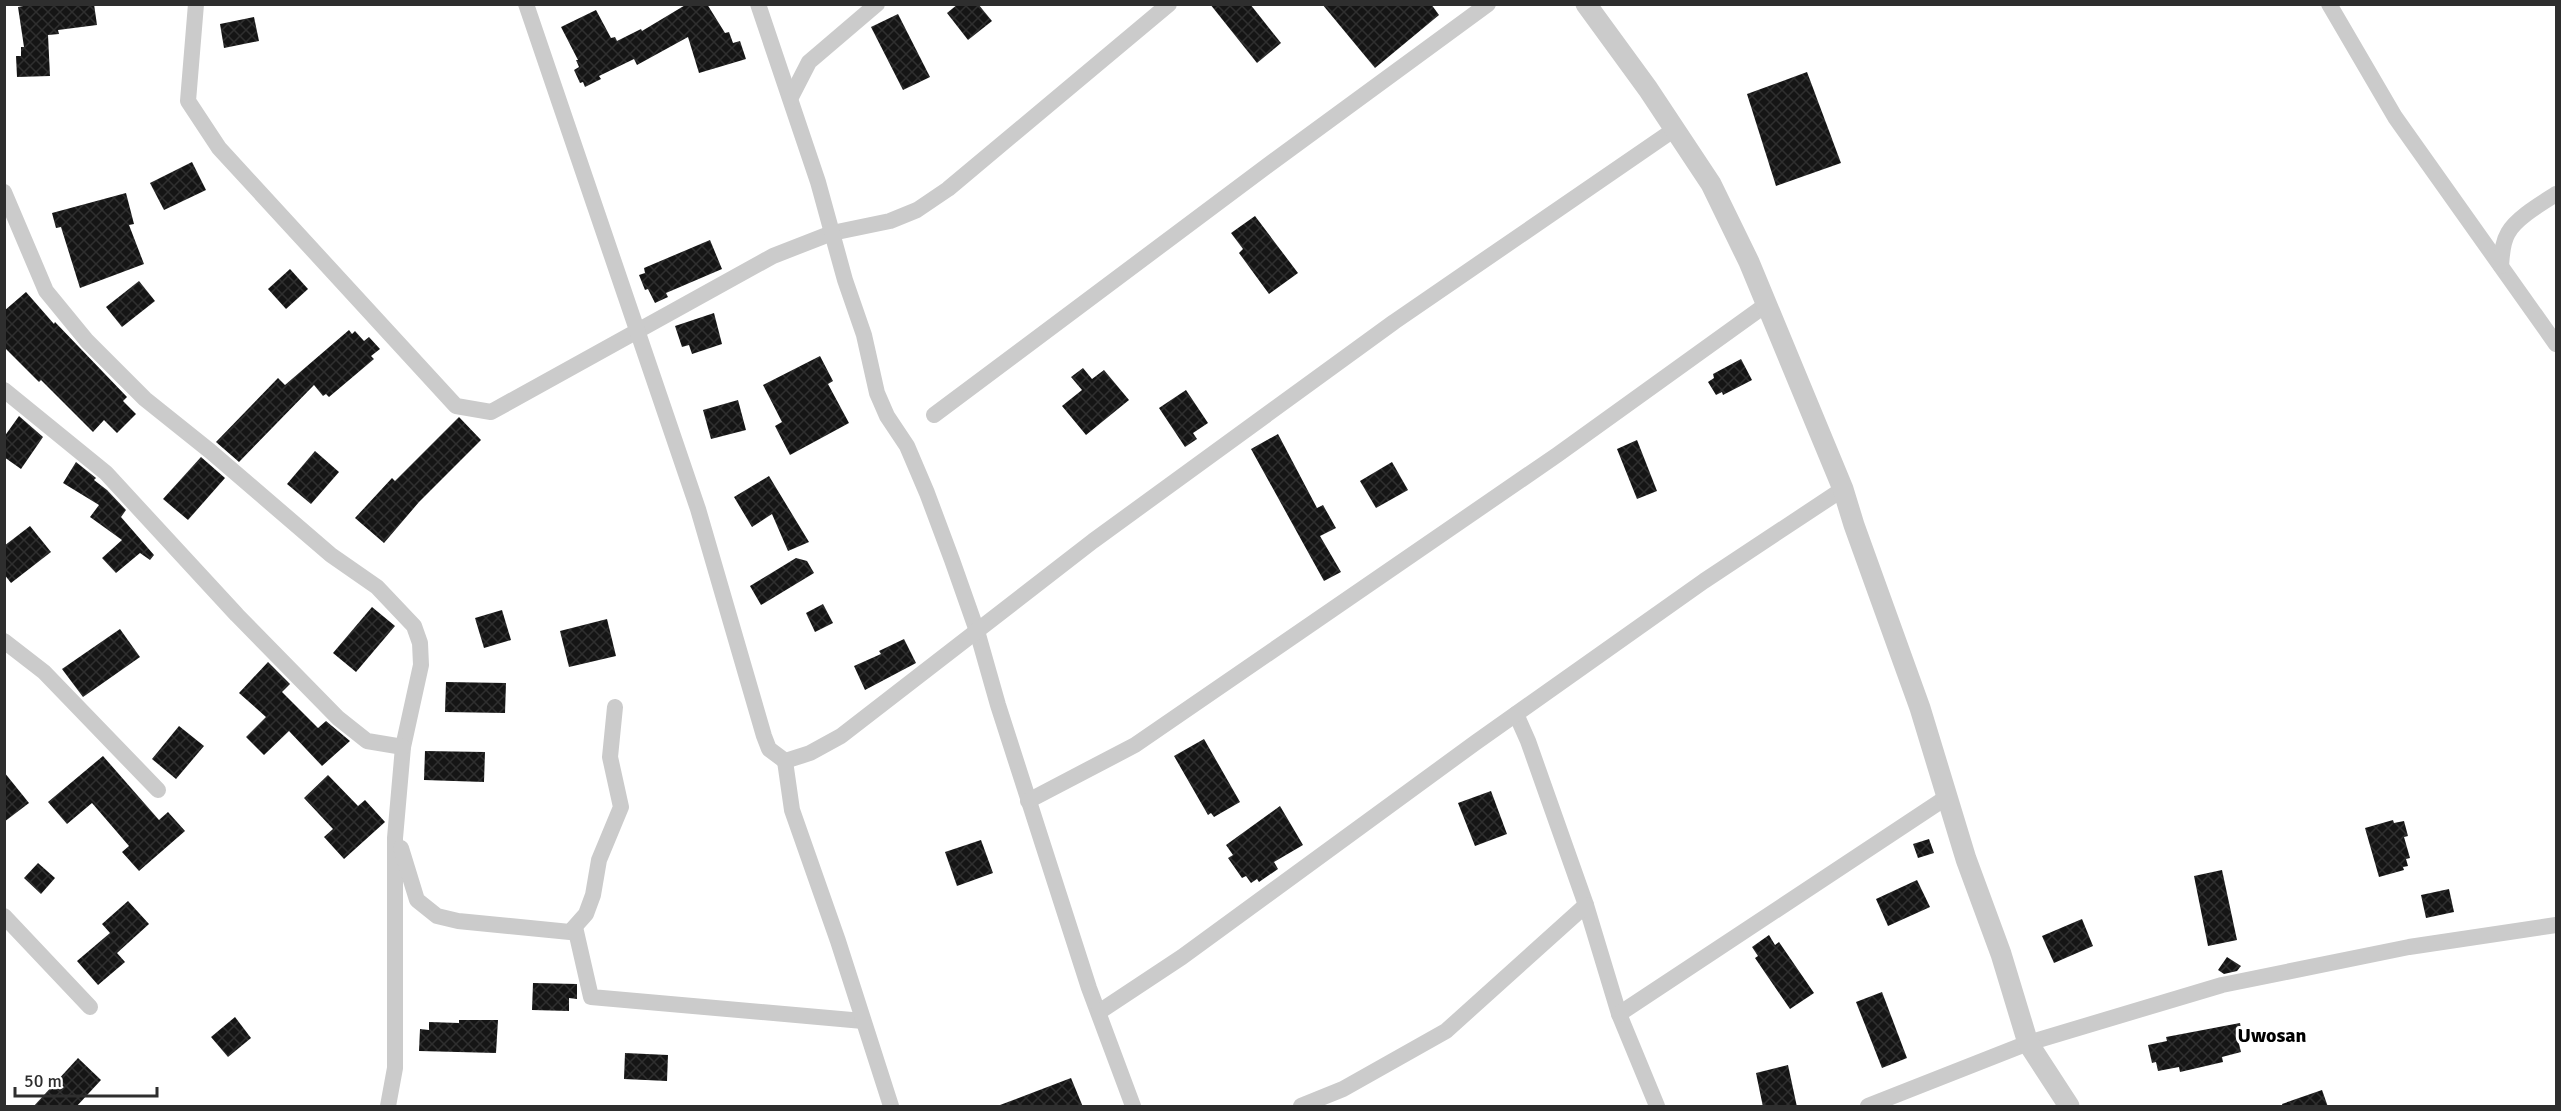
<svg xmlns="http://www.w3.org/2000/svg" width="2561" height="1111" viewBox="0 0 2561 1111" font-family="Signika,sans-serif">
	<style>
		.building { fill: url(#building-cross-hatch) }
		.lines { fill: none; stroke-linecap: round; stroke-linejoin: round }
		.minor { stroke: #cbcbcb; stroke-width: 16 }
		.tertiary { stroke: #cbcbcb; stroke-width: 21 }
		.labels { text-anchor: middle; stroke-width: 6; stroke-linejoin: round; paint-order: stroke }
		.quarter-label { font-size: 20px; font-weight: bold; fill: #000; stroke: #fff }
	</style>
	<defs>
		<pattern id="building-cross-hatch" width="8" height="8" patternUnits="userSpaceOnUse" patternTransform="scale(1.5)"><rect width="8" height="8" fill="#151515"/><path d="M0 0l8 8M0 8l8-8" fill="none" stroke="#2f2f2f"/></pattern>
	</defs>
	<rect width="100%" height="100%" fill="#fff"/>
	<g class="building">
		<polygon points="34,4 94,4 97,25 58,30 59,34 48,35 50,76 17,77 16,56 21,56 21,47 24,47 18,7"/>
		<polygon points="687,4 707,4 725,33 729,32 733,43 740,41 746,59 699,73 688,37 637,65 634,59 599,76 601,79 585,87 583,82 580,83 574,70 579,67 576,60 578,60 561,27 596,10 611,38 615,37 617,41 641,29 642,31"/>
		<polygon points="958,4 978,4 992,21 968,40 947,13"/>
		<polygon points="1210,4 1250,4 1281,43 1257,63"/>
		<polygon points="1322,4 1431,4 1439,15 1375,68"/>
		<polygon points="898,14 930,77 903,90 871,27"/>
		<polygon points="254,17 259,41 224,48 220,24"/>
		<polygon points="1807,72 1841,163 1776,186 1747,94"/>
		<polygon points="192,162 206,190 164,210 150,183"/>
		<polygon points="126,193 134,224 129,225 144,264 80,288 61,227 56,228 52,213"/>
		<polygon points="1255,216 1298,273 1269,294 1239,253 1243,249 1231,233"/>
		<polygon points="710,240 722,269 666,293 668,297 655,303 648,289 645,290 639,275 645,273 644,268"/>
		<polygon points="290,269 308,289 286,309 268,289"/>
		<polygon points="139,281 155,301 122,327 106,307"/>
		<polygon points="26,292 54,324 55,322 127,397 123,401 136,414 117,433 104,420 93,432 41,380 39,382 4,347 4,311"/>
		<polygon points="714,313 722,344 692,354 689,345 682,347 675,326"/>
		<polygon points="349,330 352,334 355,331 364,341 369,337 380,349 371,356 374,359 329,397 326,394 323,396 314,385 239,462 216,442 278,378 285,385"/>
		<polygon points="820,356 833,381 828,384 849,423 790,455 775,426 782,422 763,385"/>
		<polygon points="1741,359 1752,380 1723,395 1722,392 1716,395 1708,382 1714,378 1713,374"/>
		<polygon points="1083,368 1092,379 1104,370 1129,400 1086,435 1062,406 1082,390 1071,377"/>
		<polygon points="1186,390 1208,423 1193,433 1197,439 1185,447 1159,408"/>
		<polygon points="738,400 746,430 711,439 703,410"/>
		<polygon points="19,416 43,437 21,469 4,457 4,437"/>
		<polygon points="459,417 481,440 419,502 384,543 355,518 392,478 395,481"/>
		<polygon points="1278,434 1317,508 1323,505 1336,528 1320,536 1341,572 1324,581 1251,449"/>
		<polygon points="1637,440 1657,491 1637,499 1617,449"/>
		<polygon points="315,451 339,472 311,504 287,484"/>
		<polygon points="201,457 225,478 188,520 163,499"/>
		<polygon points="76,462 96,478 94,480 107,490 126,510 121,517 154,555 150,560 140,553 116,573 102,558 122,540 90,517 99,505 63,483"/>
		<polygon points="1392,462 1408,490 1376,508 1360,481"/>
		<polygon points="769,476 775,486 809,542 788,551 772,514 752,527 734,497"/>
		<polygon points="30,526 51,552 11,583 4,574 4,546"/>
		<polygon points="796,558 807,561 814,573 761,605 750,586"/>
		<polygon points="823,604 833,623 815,632 806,613"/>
		<polygon points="372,607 395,626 356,672 333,653"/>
		<polygon points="502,610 511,640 484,648 475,618"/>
		<polygon points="607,619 616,656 569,667 560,631"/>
		<polygon points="120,629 140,657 83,697 62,669"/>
		<polygon points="904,639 916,663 865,690 854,666 881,654 879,651"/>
		<polygon points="268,662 290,684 282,692 318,728 326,721 350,741 322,766 289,731 264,755 246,737 266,717 239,693"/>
		<polygon points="446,682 506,683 505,713 445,712"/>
		<polygon points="179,726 204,746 176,779 152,759"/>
		<polygon points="1204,739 1240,802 1214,817 1211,813 1208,815 1174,756"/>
		<polygon points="425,751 485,752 484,782 424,780"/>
		<polygon points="103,756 159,820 168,812 185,831 139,871 122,852 129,846 92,803 67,824 48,802"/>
		<polygon points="4,772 29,803 4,822"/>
		<polygon points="328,775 358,806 365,800 385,822 344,859 324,837 333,829 304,798"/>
		<polygon points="1491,791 1507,834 1475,846 1458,803"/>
		<polygon points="1280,806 1303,845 1274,862 1278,869 1259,882 1257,879 1251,883 1246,876 1242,878 1228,858 1233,855 1226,845"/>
		<polygon points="2393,820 2394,823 2404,821 2408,836 2404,837 2410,858 2406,859 2408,866 2403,867 2404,870 2379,877 2365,828"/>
		<polygon points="1929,839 1934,853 1918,858 1913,844"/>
		<polygon points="981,840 993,873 957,886 945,852"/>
		<polygon points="38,863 55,878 41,894 24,878"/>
		<polygon points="2222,870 2237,940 2208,946 2194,876"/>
		<polygon points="1917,880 1930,907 1888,926 1876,899"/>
		<polygon points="2449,889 2454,912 2426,918 2421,895"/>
		<polygon points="128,901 149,924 117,953 125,962 98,985 77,961 110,933 102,924"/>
		<polygon points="2082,919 2093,946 2054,963 2042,936"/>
		<polygon points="1769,935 1775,945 1779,942 1814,993 1790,1009 1755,958 1758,956 1752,947"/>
		<polygon points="2227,957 2241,966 2237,971 2224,974 2218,970"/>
		<polygon points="533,983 577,984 577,999 569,998 569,1011 532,1010"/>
		<polygon points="1882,992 1907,1058 1882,1068 1856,1002"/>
		<polygon points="235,1017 251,1038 228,1057 211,1037"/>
		<polygon points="459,1020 498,1020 496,1053 419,1051 420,1029 429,1030 429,1022 459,1023"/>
		<polygon points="2240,1023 2243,1039 2238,1040 2241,1052 2222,1057 2223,1062 2180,1072 2179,1067 2158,1071 2156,1062 2152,1063 2148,1045 2167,1041 2166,1037"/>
		<polygon points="625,1053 668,1055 667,1081 624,1079"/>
		<polygon points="78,1058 101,1080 76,1107 33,1107"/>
		<polygon points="1788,1065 1797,1107 1763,1107 1756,1073"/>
		<polygon points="1071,1078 1083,1107 1001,1107 1000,1105"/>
		<polygon points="2322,1090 2328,1107 2283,1107 2282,1104"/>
	</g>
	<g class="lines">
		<g class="minor">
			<polyline points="196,4 188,101 219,148 456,406 491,412 773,256 832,233 890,221 917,210 948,189 1169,4"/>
			<polyline points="526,4 698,509 764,736 769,749 785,761"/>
			<polyline points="758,4 818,182 845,280 864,335 877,393 887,416 907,446 927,493 952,560 977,631 998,705 1089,988 1133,1106"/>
			<polyline points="2329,4 2395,117 2556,344"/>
			<polyline points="791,97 809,62 877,4"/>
			<polyline points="4,192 46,291 87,341 145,399 210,451 331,555 377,587 414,626 420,643 421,665 403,747 395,838 395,1068 388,1106"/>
			<path d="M 2501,266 C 2502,255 2502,243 2508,233 C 2516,218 2542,203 2556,194"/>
			<polyline points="4,390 106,473 237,615 338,718 367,741 403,747"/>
			<polyline points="934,415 1271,163 1488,4"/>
			<polyline points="4,641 44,672 158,790"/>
			<polyline points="1516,714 1528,741 1586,905 1619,1014 1657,1106"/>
			<polyline points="1028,801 1135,745 1557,455 1767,304"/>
			<polyline points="401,848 417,900 437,916 458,921 570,932 586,914 593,895 599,860 621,807 610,757 615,707"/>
			<polyline points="4,916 90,1007"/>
			<polyline points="575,927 591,997 863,1021"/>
			<polyline points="1099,1012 1182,957 1475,743 1704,581 1843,489"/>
			<polyline points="1619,1014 1947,797"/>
			<polyline points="891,1106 838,941 792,810 785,761 810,753 841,736 1093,541 1394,322 1675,129"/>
			<polyline points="1301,1106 1343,1089 1446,1031 1586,905"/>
			<polyline points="1868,1106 2028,1043 2222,985 2409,947 2556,925"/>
		</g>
		<polyline class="tertiary" points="1586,4 1648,89 1711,184 1749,262 1843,489 1854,525 1920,708 1966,859 2001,954 2028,1043 2069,1106"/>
	</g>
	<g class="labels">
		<g class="quarter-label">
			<text x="2272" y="1042">Uwosan</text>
		</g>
	</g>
	<rect width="2561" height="1111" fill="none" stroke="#2e2e2e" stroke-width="12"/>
	<path d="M15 1087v9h142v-9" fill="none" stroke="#2e2e2e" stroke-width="3"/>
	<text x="24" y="1087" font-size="18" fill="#2e2e2e" stroke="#ffffff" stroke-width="4.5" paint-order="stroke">50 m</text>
</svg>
